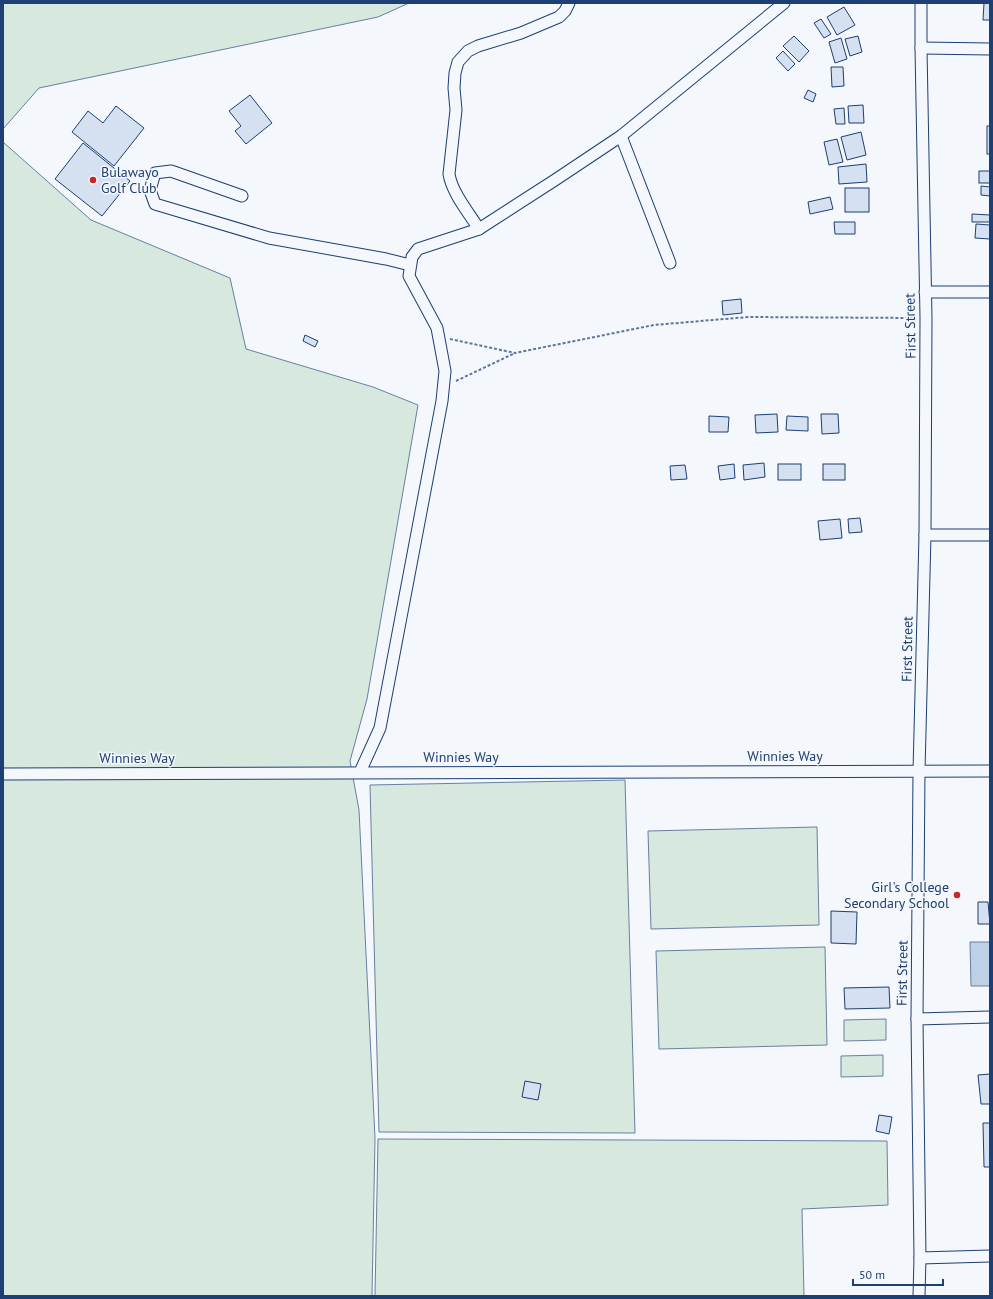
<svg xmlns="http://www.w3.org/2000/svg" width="993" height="1299" viewBox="0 0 993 1299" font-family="'PT Sans',sans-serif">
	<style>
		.green { fill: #d7e8df; stroke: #687fa3 }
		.water { fill: #bed0e5; stroke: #687fa3 }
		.building { fill: #d5e0f0; stroke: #1d3f73 }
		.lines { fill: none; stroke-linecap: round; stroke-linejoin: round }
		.street-casing { stroke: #1d3f73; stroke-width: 13 }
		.path { stroke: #5e769c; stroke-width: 2; stroke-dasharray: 3 2; stroke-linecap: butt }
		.street { stroke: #f4f7fb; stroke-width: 11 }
		.poi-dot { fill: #c62828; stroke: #f4f7fb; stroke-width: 1.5 }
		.labels { text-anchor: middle; stroke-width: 3; stroke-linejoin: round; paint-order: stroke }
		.poi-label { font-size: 14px; fill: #1d3f73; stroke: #f4f7fb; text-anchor: start }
		.street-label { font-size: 14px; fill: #1d3f73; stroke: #f4f7fb }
	</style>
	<rect width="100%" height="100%" fill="#f4f7fb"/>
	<g class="green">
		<polygon points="3,3 409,3 378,17 39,88 3,129"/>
		<polygon points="3,142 91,220 230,278 246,349 373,387 418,405 367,699 350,761 359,810 375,1138 372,1296 3,1296"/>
		<polygon points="625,780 635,1133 379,1132 370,785"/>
		<polygon points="817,827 819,925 651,929 648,831"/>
		<polygon points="825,947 827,1045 659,1049 656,951"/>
		<polygon points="886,1019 886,1040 844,1041 844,1020"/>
		<polygon points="883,1055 883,1076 841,1077 841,1056"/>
		<polygon points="378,1139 887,1141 888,1205 802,1209 804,1296 375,1296"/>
	</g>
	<polygon class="water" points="970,942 990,942 990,986 971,986"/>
	<g class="building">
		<polygon points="984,3 990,3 990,20 983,20"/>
		<polygon points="844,7 855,25 837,35 827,17"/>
		<polygon points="821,19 831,34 824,38 814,23"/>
		<polygon points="794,36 809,51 799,62 783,46"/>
		<polygon points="858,36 862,52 850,56 845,39"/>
		<polygon points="841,38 847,59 835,63 829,42"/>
		<polygon points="783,51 795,64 788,71 776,58"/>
		<polygon points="831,67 843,67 844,86 832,87"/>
		<polygon points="808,90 816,94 813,102 804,98"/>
		<polygon points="250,95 272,123 246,144 235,131 241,126 229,111"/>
		<polygon points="863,105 864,123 849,123 848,106"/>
		<polygon points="116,106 144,128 114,166 72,132 88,111 103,123"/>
		<polygon points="844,108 845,124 836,124 834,109"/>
		<rect x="987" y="126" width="3" height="28"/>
		<polygon points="861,132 866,155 847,160 841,137"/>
		<polygon points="837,139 843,162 829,165 824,142"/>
		<polygon points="83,143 130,181 102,216 55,179"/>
		<polygon points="866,164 867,182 839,184 838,167"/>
		<rect x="979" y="171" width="11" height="12"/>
		<polygon points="981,186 990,187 990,196 981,195"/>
		<rect x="845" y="188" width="24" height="24"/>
		<polygon points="830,197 833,209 810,214 808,202"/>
		<polygon points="972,214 990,215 990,222 972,222"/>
		<polygon points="834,222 855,222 855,234 835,234"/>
		<polygon points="976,224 990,225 990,239 975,238"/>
		<polygon points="741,299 742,313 723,315 722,301"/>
		<polygon points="305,335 318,341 315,347 303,341"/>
		<polygon points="777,414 778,432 756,433 755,415"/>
		<polygon points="821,414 838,414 839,433 822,434"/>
		<polygon points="709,416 729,417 728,432 709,432"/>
		<polygon points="787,416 808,417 808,431 786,430"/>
		<polygon points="764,463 765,477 744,480 743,465"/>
		<polygon points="734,464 735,478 720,480 718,466"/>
		<rect x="778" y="464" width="23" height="16"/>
		<rect x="823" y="464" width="22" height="16"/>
		<polygon points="685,465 687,479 671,480 670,466"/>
		<polygon points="860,518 862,532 849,533 848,519"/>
		<polygon points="840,519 842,538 820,540 818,521"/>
		<polygon points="978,902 988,902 990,924 978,924"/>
		<polygon points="831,911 857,912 856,944 831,943"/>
		<polygon points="889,987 890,1008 845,1009 844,988"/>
		<polygon points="990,1074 990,1104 981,1104 978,1075"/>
		<polygon points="525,1081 541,1084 538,1100 522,1097"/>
		<polygon points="879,1115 892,1117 889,1134 876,1131"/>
		<polygon points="983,1123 990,1123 990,1167 984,1167"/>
	</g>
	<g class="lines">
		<defs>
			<g id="street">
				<polyline points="921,48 990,49"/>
				<polyline points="621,136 670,263"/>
				<polyline points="242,196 171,171 155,173 150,190 155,204 269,238 386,259 410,265"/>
				<path d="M 479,229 C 469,213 452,193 449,174 L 456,110 L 454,88 L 455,73 L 458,62 L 468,51 L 478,46 L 521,33 L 559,17 L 565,11 L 569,3"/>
				<polyline points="925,292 990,292"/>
				<polyline points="925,535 990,535"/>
				<polyline points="360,772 380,728 442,401 445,371 437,328 409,276 412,257 418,249 479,229 555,180 621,136 784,3"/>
				<polyline points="3,774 990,771"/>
				<polyline points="917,1019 990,1017"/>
				<polyline points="920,1258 990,1256"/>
				<polyline points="919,1296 920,1258 917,1019 919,771 925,535 926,318 921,48 921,3"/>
			</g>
		</defs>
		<use href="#street" class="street-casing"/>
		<g class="path">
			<polyline points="450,339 515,353 654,325 748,317 915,318"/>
			<polyline points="456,381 513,354"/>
		</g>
		<use href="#street" class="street"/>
	</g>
	<g class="poi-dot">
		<circle cx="93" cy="180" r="4"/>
		<circle cx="957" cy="895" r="4"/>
	</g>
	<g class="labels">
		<g class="poi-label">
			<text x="101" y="177">Bulawayo<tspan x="101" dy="16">Golf Club</tspan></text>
			<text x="949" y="892" text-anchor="end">Girl's College<tspan x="949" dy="16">Secondary School</tspan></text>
		</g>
		<g class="street-label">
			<text transform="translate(910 326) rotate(-91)" y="5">First Street</text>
			<text transform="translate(907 649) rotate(-89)" y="5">First Street</text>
			<text x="785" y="761">Winnies Way</text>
			<text x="461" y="762">Winnies Way</text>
			<text x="137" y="763">Winnies Way</text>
			<text transform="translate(902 973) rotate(-89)" y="5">First Street</text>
		</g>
	</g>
	<rect width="993" height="1299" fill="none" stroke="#1d3f73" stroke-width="8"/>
	<path d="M853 1279v6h90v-6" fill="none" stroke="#1d3f73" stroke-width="2"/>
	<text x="859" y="1279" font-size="12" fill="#1d3f73" stroke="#f4f7fb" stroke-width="3" paint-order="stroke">50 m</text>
</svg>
